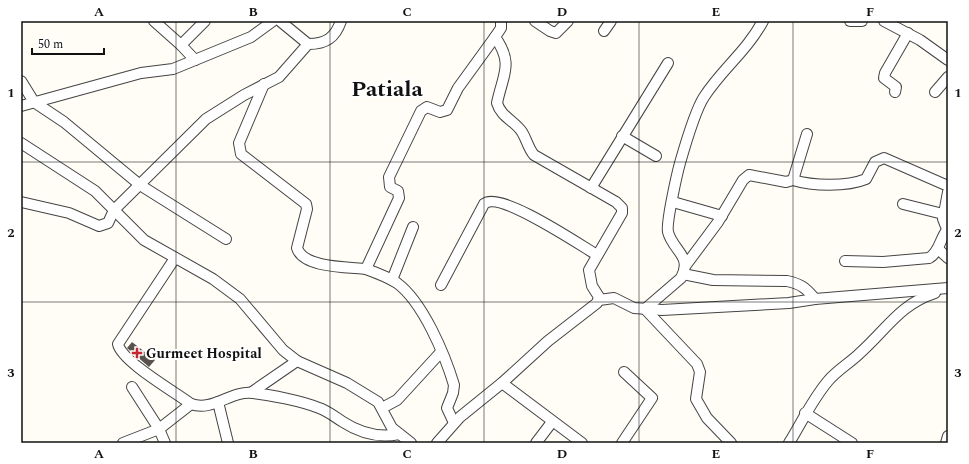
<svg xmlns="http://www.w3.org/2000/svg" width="969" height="464" viewBox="0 0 969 464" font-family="Spectral,serif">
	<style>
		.building { fill: #5a524d }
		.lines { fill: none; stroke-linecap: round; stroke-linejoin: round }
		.street-casing { stroke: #444; stroke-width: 12 }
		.street { stroke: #fff; stroke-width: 10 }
		.grid { fill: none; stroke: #111; stroke-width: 1; stroke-opacity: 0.55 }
		.poi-dot { fill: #c4262e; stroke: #fff; stroke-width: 1.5 }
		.labels { text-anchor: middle; stroke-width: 4; stroke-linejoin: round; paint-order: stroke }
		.poi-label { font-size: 14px; font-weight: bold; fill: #111; stroke: #fff; text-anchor: start }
		.town-label { font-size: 22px; font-weight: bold; fill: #111; stroke: #fff }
		.neatline { fill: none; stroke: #111; stroke-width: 1.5 }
		.grid-label { font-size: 13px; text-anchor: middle; font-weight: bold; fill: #111 }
	</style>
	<rect width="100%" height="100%" fill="#fffdf5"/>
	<polygon class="building" points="132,342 155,360 149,367 127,348"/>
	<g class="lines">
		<defs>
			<g id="street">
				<polyline points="154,21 181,45"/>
				<polyline points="535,21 550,31 556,33 568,21"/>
				<polyline points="850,21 862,21"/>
				<polyline points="884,21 920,40 948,60"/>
				<polyline points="604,31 611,21"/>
				<path d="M 308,44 C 326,44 335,38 341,21"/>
				<polyline points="195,60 181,45 205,21"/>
				<polyline points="21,81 34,102 64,122 140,185 226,239"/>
				<path d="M 264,84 L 239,143 L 241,154 L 306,204 L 307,209 L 297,248 C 303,268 348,267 366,269"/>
				<polyline points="895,92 896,87 884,78 885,73 908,33"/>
				<polyline points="935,92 948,77"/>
				<polyline points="21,106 141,73 173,69 251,37 273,21"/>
				<polyline points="622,136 656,156"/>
				<polyline points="21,143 95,191 144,240 213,279 240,299 283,350 297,361 347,383 378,402 392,428 411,443"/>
				<path d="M 793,180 C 812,186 847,187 866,179 L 875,162 L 884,158 L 948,186"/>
				<polyline points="591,188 668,63"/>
				<polyline points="21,202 69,213 99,226 108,223 114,210 206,119 244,95 279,77 308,44 280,21"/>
				<polyline points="673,202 722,216"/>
				<polyline points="903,204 943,214"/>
				<polyline points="947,229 943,219 948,192"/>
				<polyline points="938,249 948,258"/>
				<path d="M 175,258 L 118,344 C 121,361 175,392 191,404 C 213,412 231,390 253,393 C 271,395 302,401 319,408 C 328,411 335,417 343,422 C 360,433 379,438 399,434"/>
				<path d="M 845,261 L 883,262 L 929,258 C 940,252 940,237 948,229"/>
				<polyline points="686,265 718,222 743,180 749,175 786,182 793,180 807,134"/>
				<path d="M 683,274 L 713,280 L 787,281 C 801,284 806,288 815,299"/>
				<polyline points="392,280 413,227"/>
				<path d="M 441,285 L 484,204 C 499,190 580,245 597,255"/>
				<polyline points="599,300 614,298 634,308 662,310 789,303 815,299 948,288"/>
				<polyline points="502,383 582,443"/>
				<polyline points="132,387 159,429 165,443"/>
				<polyline points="252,392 297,361"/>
				<polyline points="218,402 228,443"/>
				<polyline points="382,408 397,400 441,352"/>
				<polyline points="805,413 852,443"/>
				<path d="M 454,423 L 447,408 L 453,393 L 454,385 C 445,355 423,302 397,283 C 388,277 377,273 366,269 L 399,198 L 398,191 L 390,187 L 389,177 L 421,111 L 427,107 L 440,112 L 447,110 L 458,88 L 495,37"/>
				<polyline points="123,443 159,429 191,404"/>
				<path d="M 437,443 L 460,417 L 502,383 L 548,341 L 597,303 L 599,297 L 592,286 L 589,270 L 622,213 L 622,208 L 616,202 L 534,155 C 528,148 527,140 522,132 C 515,121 501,117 497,103 C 503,74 514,64 495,37 L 501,28 L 501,21"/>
				<polyline points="536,443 552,422"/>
				<polyline points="622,443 652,398 624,372"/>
				<path d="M 731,443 L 707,418 L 696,399 L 700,372 L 697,364 L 645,309 L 681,278 C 693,256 673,251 668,232 C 666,223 677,174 680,163 C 684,149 696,109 704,97 C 722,69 746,52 763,21"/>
				<path d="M 789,443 C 802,422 812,400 828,381 C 837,370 850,363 860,353 C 886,330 900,304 935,293"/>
				<polyline points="946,443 948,436"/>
			</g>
		</defs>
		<use href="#street" class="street-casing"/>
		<use href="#street" class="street"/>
	</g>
	<path class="grid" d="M 176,21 L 176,443M 330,21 L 330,443M 484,21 L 484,443M 639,21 L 639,443M 793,21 L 793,443M 21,162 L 948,162M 21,302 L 948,302"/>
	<path class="poi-dot" d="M135 347h4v4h4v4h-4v4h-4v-4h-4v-4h4z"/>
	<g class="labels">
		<g class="poi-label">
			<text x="146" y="358">Gurmeet Hospital</text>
		</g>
		<g class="town-label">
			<text x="387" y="96">Patiala</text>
		</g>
	</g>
	<rect width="969" height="464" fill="none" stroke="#ffffff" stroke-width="44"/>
	<path d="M32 48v6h72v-6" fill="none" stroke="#111111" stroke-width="2"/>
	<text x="38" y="48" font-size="12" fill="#111111" stroke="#ffffff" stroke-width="3" paint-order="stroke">50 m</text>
	<rect x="22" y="22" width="925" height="420" class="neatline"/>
	<g class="grid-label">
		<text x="99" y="16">A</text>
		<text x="253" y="16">B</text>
		<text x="407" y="16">C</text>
		<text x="562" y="16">D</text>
		<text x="716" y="16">E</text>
		<text x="870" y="16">F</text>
		<text x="11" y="97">1</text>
		<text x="958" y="97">1</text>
		<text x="11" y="237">2</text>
		<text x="958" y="237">2</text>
		<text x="11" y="377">3</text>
		<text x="958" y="377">3</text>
		<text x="99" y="458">A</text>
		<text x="253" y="458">B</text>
		<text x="407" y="458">C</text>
		<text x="562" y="458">D</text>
		<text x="716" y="458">E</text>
		<text x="870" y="458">F</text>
	</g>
</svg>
